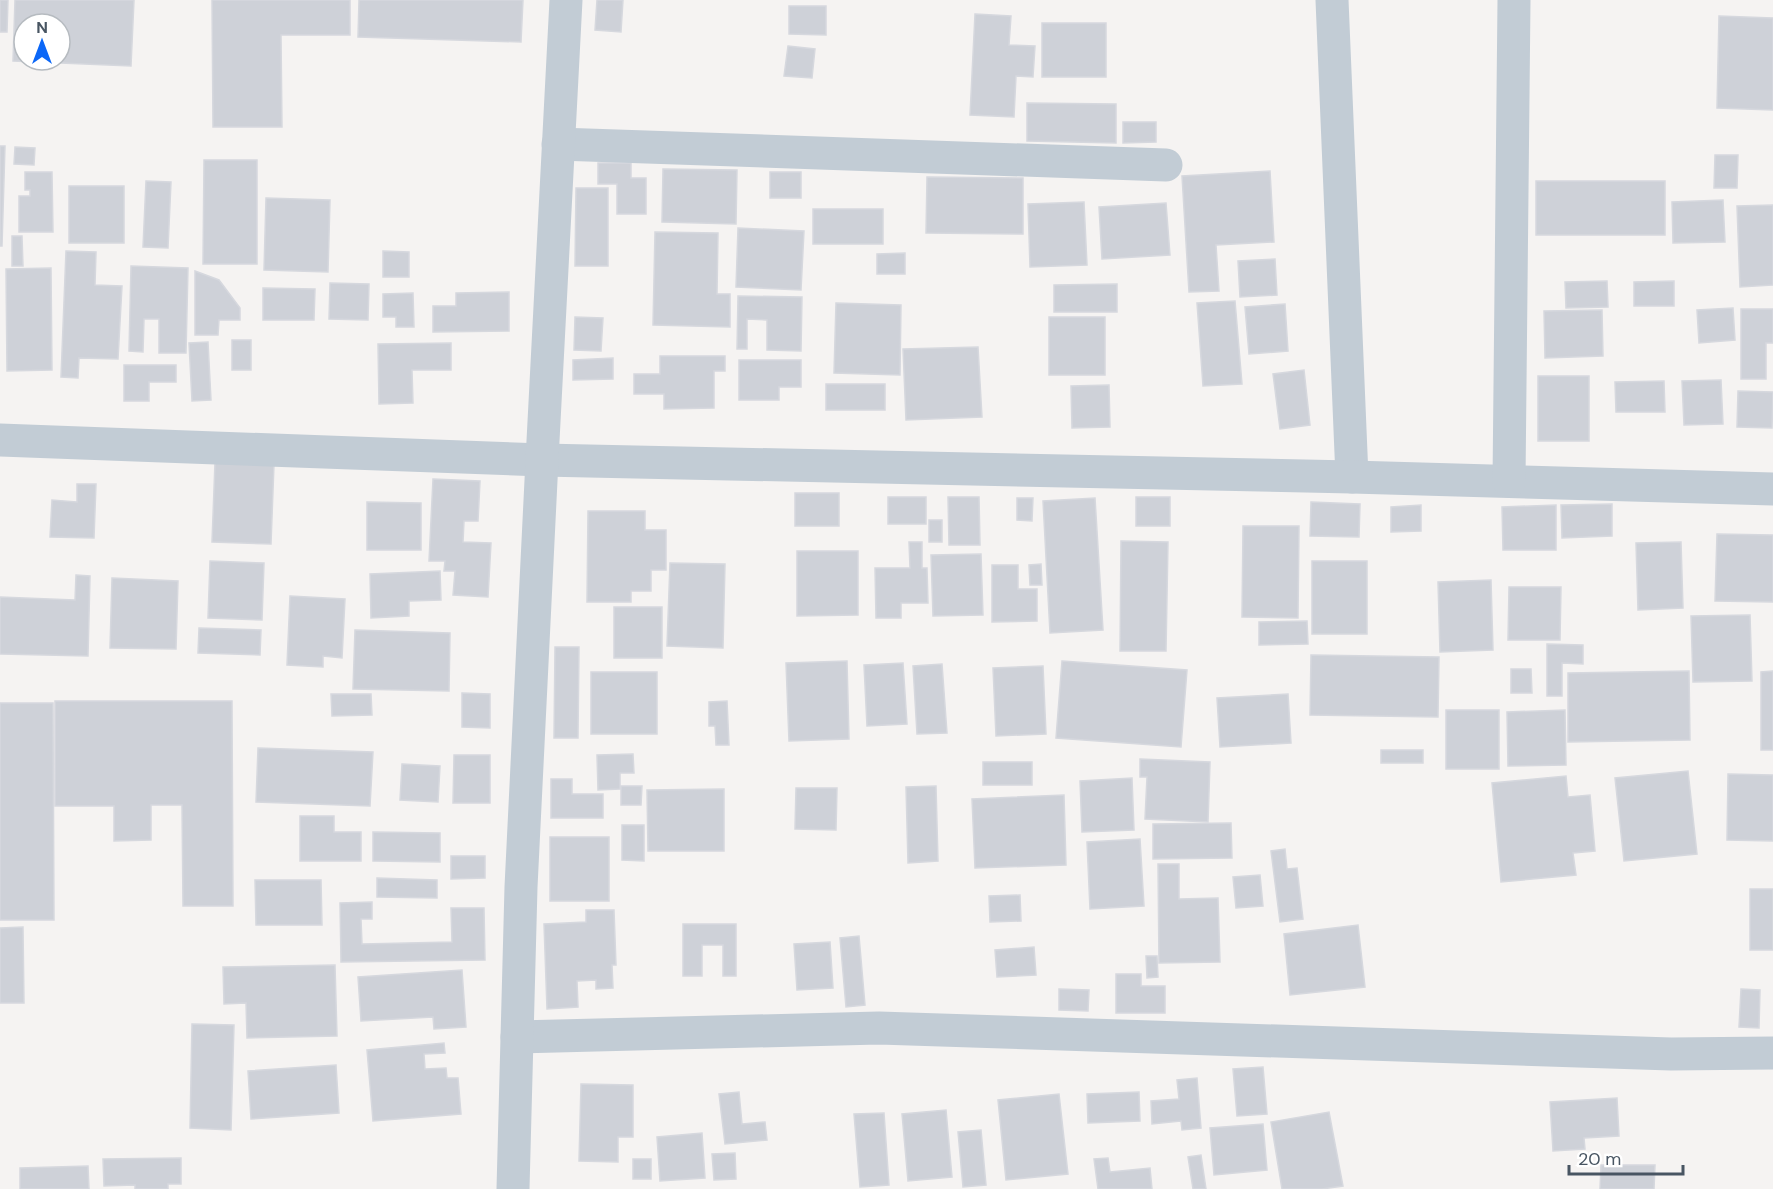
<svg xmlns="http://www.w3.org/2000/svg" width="1773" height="1189" viewBox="0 0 1773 1189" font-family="'DM Sans',sans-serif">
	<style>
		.building { fill: #ced1d8; stroke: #d6d8de; stroke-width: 1.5; fill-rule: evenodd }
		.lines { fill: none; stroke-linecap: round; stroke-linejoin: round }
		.minor { stroke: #c2ccd5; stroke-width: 33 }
	</style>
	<rect width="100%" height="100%" fill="#f5f3f2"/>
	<g class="building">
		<polygon points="0,0 8,0 7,32 0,32"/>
		<path d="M 15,0 L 134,0 L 131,66 L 13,61 ZM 24,24 L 60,24 L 60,60 L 24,60 Z"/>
		<polygon points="212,0 350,0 350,35 281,35 282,127 213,127"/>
		<polygon points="359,0 523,0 521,42 358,37"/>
		<polygon points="597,0 623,0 621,32 595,30"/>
		<polygon points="789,6 826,6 826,35 789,34"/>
		<polygon points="975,14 1011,16 1009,45 1035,46 1033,77 1016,76 1014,117 970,115"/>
		<polygon points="1719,16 1773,18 1773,110 1717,108"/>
		<rect x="1042" y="23" width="64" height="54"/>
		<polygon points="788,46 815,49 812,78 784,76"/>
		<polygon points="1027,103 1116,104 1116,143 1027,141"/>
		<polygon points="1123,122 1156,122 1156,142 1123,143"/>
		<polygon points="0,146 5,146 2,246 0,246"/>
		<polygon points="15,147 35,148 34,165 14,164"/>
		<polygon points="1715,155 1738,155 1737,188 1714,188"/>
		<polygon points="204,160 257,160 257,264 203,264"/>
		<polygon points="598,163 631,163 631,178 646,178 646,214 617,214 617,184 598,184"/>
		<polygon points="663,169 737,170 736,224 662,222"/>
		<polygon points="1270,171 1274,242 1216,245 1219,291 1189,292 1182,176"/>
		<polygon points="25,172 52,172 53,232 19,232 19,196 30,196 30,190 25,190"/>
		<rect x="770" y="172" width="31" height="26"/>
		<polygon points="927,177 1023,178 1023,234 926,233"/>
		<polygon points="146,181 171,182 168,248 143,247"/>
		<rect x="1536" y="181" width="129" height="54"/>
		<rect x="69" y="186" width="55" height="57"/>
		<polygon points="576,188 608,188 608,266 575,266"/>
		<polygon points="266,198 330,200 328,272 264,270"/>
		<polygon points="1723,200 1725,242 1673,243 1672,202"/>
		<polygon points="1084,202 1087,265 1030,267 1028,204"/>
		<polygon points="1166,203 1170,255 1102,259 1099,207"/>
		<polygon points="1773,205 1773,285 1740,287 1737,206"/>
		<rect x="813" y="209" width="70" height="35"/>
		<polygon points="738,228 804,231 801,290 736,287"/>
		<polygon points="655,232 718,233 717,294 730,294 730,327 653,325"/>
		<polygon points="12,236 22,236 23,266 12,266"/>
		<polygon points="66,251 96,252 95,285 122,286 118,359 79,358 78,378 61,377"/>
		<polygon points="383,251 409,252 409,277 383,277"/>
		<polygon points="905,253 905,274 877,274 877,254"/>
		<polygon points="1275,259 1277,295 1240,297 1238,261"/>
		<polygon points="131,266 188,268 186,353 159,353 159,319 144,319 143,352 129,351"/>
		<polygon points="51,268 52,370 7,371 6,269"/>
		<polygon points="195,271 219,280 240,308 240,320 219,320 218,335 195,335"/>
		<polygon points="1607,281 1608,307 1566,308 1565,282"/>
		<polygon points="1674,281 1674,306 1634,306 1634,282"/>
		<polygon points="330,283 369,284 368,320 329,319"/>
		<polygon points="1117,284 1117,312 1054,312 1054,285"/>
		<polygon points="263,288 315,289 314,320 263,320"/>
		<polygon points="509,292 509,331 433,332 433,306 456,306 456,293"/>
		<polygon points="413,293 414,327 396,327 396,317 383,317 383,294"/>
		<polygon points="738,296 802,297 801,351 767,350 767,320 747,319 747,349 737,349"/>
		<polygon points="1235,301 1242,384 1203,386 1197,303"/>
		<polygon points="836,303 901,305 900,375 834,373"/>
		<polygon points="1285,304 1288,351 1249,354 1245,307"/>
		<polygon points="1733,308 1735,340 1699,343 1697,310"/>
		<polygon points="1741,309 1773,309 1773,343 1766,343 1766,379 1741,379"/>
		<polygon points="1602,310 1603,356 1545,358 1544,311"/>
		<polygon points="575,317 603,318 601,351 574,350"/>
		<rect x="1049" y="317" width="56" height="58"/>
		<rect x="232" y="340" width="19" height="30"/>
		<polygon points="208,342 211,400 192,401 189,343"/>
		<polygon points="451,343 451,370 412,370 413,403 379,404 378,344"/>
		<polygon points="978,347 982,417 906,420 903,349"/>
		<polygon points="660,356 725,356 725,371 714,371 714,408 664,409 664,394 634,394 634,374 660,374"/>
		<polygon points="613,358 613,379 573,380 573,360"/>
		<polygon points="739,360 801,360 801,387 779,387 779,400 739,400"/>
		<polygon points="124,365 176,365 176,382 149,382 149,401 124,401"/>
		<polygon points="1304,370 1310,425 1280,429 1273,374"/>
		<rect x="1538" y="376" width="51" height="65"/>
		<polygon points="1721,380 1723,424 1684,425 1682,381"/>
		<polygon points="1664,381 1665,412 1616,412 1615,382"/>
		<rect x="826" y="384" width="59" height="26"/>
		<polygon points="1109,385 1110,427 1072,428 1071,386"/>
		<polygon points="1738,391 1773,392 1772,428 1737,427"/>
		<polygon points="215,462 274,464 271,544 212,542"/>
		<polygon points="433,479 480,481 478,521 464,521 463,542 491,543 488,597 453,595 455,571 444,571 445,561 429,561"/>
		<polygon points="77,484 96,484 94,538 50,537 52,500 77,502"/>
		<rect x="795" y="493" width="44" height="33"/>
		<rect x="888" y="497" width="38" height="27"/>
		<polygon points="948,497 979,497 980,545 949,545"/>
		<rect x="1136" y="497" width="34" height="29"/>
		<polygon points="1017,498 1033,498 1032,521 1017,520"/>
		<polygon points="1095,498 1103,630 1050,633 1043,501"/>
		<polygon points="367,502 421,503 421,550 367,550"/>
		<polygon points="1311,502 1360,504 1359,537 1310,536"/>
		<polygon points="1612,504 1612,536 1562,538 1561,505"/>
		<polygon points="1421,505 1421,531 1391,532 1391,507"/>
		<polygon points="1556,505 1556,550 1503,550 1502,507"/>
		<polygon points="588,511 645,511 645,530 666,530 666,570 651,570 651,591 631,591 631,602 587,602"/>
		<rect x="929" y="520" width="13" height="22"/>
		<polygon points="1243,526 1299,526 1298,618 1242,617"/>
		<polygon points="1717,534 1773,535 1773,602 1715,601"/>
		<polygon points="1121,541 1168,542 1166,651 1120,651"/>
		<polygon points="909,542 922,542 922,568 927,568 928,603 901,603 901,618 876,618 875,568 910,568"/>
		<polygon points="1681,542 1683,608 1638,610 1636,543"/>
		<polygon points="797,551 858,551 858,615 797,616"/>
		<polygon points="981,554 983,615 933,616 931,555"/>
		<polygon points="210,561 264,563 262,620 208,618"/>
		<rect x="1312" y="561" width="55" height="73"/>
		<polygon points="670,563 725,564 723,648 667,646"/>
		<polygon points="1041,564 1042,585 1030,585 1029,565"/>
		<polygon points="992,565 1018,565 1018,589 1037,589 1037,621 992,622"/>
		<polygon points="440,571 441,600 409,601 409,616 371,618 370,574"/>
		<polygon points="76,575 90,576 88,656 0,654 0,597 75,600"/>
		<polygon points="112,578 178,581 176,649 110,648"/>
		<polygon points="1491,580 1493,650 1440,652 1438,582"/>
		<polygon points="1509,587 1561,587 1560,640 1508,640"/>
		<polygon points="290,596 345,599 342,658 323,656 323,667 287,665"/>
		<rect x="614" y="607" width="48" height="51"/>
		<polygon points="1750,615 1752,681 1693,682 1691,616"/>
		<polygon points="1307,621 1308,644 1259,645 1259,622"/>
		<polygon points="199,628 261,630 260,655 198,653"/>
		<polygon points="355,630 450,633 449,691 353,689"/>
		<polygon points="1547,644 1583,645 1583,664 1562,663 1562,696 1547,696"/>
		<polygon points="555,647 579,647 578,738 554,738"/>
		<polygon points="1311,655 1439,657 1438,717 1310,715"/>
		<polygon points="847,661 849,739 789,741 786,663"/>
		<polygon points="1062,661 1187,670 1181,747 1056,738"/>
		<polygon points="903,663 907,724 867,726 864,665"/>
		<polygon points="942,664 947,733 917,734 913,666"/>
		<polygon points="1043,666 1046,734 996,736 993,668"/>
		<polygon points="1511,669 1531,669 1532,693 1511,693"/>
		<polygon points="1689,671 1690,740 1568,742 1568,673"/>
		<polygon points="1773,671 1773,750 1761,750 1761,672"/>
		<rect x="591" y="672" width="66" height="62"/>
		<polygon points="462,693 490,694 490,728 462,727"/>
		<polygon points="331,694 371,694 372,715 332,716"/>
		<polygon points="1288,694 1291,743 1220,747 1217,698"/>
		<polygon points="55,701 232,701 233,906 183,906 182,805 151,805 151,840 114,841 114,806 55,806"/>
		<polygon points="727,701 729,745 716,745 715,726 709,726 709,702"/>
		<polygon points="0,703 53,703 54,920 0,920"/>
		<rect x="1446" y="710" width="53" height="59"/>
		<polygon points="1565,710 1566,765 1508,766 1507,712"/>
		<polygon points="258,748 373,752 370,806 256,802"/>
		<rect x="1381" y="750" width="42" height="13"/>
		<polygon points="633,754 634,773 620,773 620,789 598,790 597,755"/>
		<polygon points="454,755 490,755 490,803 453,803"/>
		<polygon points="1140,759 1210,762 1208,822 1145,819 1147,777 1140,777"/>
		<rect x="983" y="762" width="49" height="23"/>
		<polygon points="402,764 440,766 438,802 400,800"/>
		<polygon points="1688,771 1697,854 1624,861 1615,778"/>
		<polygon points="1728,774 1773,775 1773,841 1727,840"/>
		<polygon points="1566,776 1568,797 1590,795 1595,851 1573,853 1576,875 1501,882 1492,783"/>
		<polygon points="1132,778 1134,830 1082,832 1080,781"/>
		<polygon points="551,779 572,779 572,794 603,794 603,818 551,818"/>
		<polygon points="621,786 642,786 641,805 621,805"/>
		<polygon points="936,786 938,861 908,863 906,787"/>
		<polygon points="796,788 837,788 836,830 795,829"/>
		<polygon points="724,789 724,851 648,851 647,790"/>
		<polygon points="1064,795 1066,865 975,868 972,799"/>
		<polygon points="300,816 334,816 334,832 361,832 361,861 300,861"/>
		<polygon points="1231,823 1232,858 1153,859 1153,824"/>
		<polygon points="622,825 644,825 644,861 622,860"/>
		<polygon points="373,832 440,833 440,862 373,861"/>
		<rect x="550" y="837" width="59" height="64"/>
		<polygon points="1140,839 1144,906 1090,909 1087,842"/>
		<polygon points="1285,849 1287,869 1297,868 1303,919 1280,922 1271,851"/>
		<polygon points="451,856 485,856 485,878 451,879"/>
		<polygon points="1158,864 1179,864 1179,899 1218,898 1220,962 1159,963"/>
		<polygon points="1260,875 1263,906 1236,908 1233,877"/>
		<polygon points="377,878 437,880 437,898 377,897"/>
		<polygon points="255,880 321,880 322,925 256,925"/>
		<rect x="1750" y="889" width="23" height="61"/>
		<polygon points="1020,895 1021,921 990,922 989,896"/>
		<polygon points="372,902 372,919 361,919 362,944 452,942 451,908 484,908 485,960 341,962 340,903"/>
		<polygon points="586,910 614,910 616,965 612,965 613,988 596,989 596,980 577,981 578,1007 547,1009 544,924 586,922"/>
		<polygon points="683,924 736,924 736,976 723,976 723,945 702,945 702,976 683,976"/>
		<polygon points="1358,925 1365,987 1290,995 1284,934"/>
		<polygon points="23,927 24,1003 0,1003 0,928"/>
		<polygon points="859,936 865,1005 846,1007 840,938"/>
		<polygon points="830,942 833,988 797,990 794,944"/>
		<polygon points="1034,947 1036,975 997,977 995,950"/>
		<polygon points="1146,956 1157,956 1158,977 1147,978"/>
		<polygon points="335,965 337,1036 247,1038 246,1003 224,1004 223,967"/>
		<polygon points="462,970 466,1027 434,1029 433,1017 361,1021 358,977"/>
		<polygon points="1116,974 1141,974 1141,986 1165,986 1165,1013 1116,1013"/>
		<polygon points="1059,989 1089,990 1088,1011 1059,1010"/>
		<polygon points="1741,989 1760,990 1759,1028 1739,1027"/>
		<polygon points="192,1024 234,1025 231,1130 190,1128"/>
		<polygon points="444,1043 445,1053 424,1054 425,1069 446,1068 447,1078 458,1078 461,1114 373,1121 367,1050"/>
		<polygon points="336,1065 339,1113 251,1119 248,1071"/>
		<polygon points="1263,1067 1267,1114 1237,1116 1233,1069"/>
		<polygon points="1197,1078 1201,1128 1182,1130 1181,1121 1152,1124 1151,1101 1179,1099 1177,1080"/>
		<polygon points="581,1084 633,1085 633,1137 618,1137 618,1162 579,1161"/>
		<polygon points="739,1092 742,1124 765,1122 767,1140 725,1144 719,1094"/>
		<polygon points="1139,1092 1140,1121 1088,1123 1087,1094"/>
		<polygon points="1059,1094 1068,1174 1006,1180 998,1100"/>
		<polygon points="1617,1098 1619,1136 1584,1138 1585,1149 1553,1151 1550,1102"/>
		<polygon points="946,1110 952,1177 908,1181 902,1114"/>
		<polygon points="1329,1112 1343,1186 1322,1189 1282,1189 1271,1122"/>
		<polygon points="884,1113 889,1185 860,1187 854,1114"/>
		<polygon points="1263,1124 1267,1170 1214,1175 1210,1128"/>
		<polygon points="981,1130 986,1185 963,1187 958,1132"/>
		<polygon points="702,1133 705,1178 660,1181 657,1137"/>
		<polygon points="735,1153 736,1179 714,1180 712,1154"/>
		<polygon points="1201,1155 1206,1189 1193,1189 1188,1157"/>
		<polygon points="181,1158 181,1184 168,1184 168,1189 135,1189 135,1185 104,1186 103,1159"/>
		<polygon points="1108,1158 1110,1172 1150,1168 1152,1189 1098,1189 1094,1159"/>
		<rect x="633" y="1159" width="18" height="20"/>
		<polygon points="1601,1165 1655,1165 1654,1189 1600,1189"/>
		<polygon points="88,1166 89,1189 20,1189 20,1168"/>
	</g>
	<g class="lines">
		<g class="minor">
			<polyline points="1332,0 1352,477"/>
			<polyline points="558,144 1166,165"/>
			<polyline points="0,440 542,460 1352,477 1773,489"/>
			<polyline points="1509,481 1514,0"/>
			<polyline points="517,1037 879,1028 1671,1054 1773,1053"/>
			<polyline points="513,1189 521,887 542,460 566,0"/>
		</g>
	</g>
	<g transform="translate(42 42)"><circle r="28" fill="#ffffff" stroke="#b6bbc0" stroke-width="1.5"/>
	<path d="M0-4.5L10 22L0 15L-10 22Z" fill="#0b67f7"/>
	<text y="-9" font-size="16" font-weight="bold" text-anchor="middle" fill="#485562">N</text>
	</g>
	<path d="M1569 1165v9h114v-9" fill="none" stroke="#485562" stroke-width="3"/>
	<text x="1578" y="1165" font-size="18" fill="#485562" stroke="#ffffff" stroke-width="4.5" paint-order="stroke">20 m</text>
</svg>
